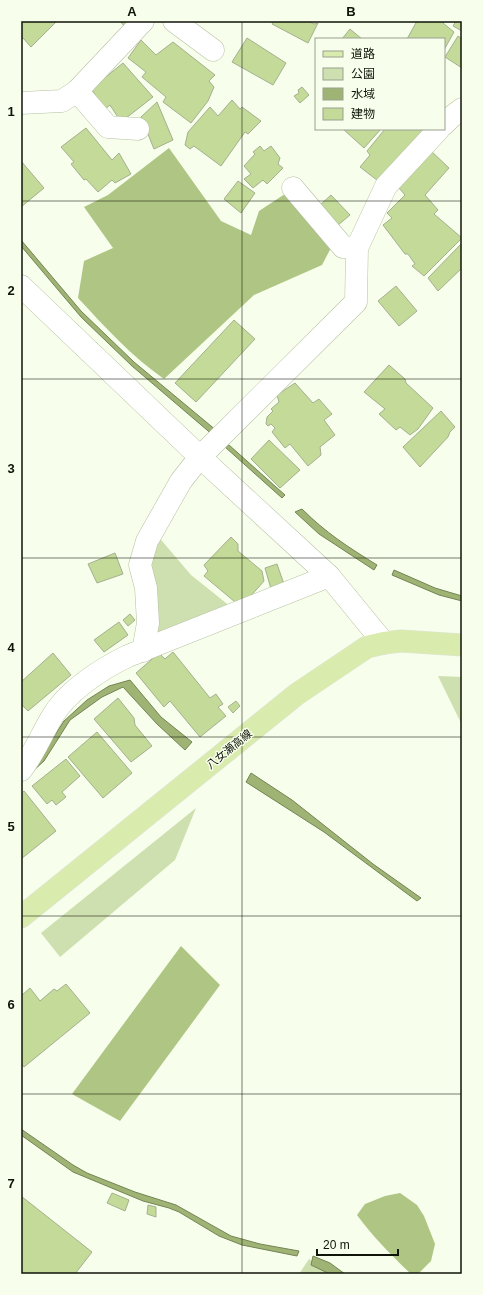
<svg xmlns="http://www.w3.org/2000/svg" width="483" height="1295" viewBox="0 0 483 1295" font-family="Arial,'Noto Sans JP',sans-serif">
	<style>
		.green { fill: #cfe0b0 }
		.forest { fill: #afc584 }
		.water { fill: #9fb474; stroke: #748454 }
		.building { fill: #c3da98; stroke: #a5b091 }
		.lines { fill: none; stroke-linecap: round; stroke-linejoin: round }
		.minor-casing { stroke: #b5c1a2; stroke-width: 23 }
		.major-casing { stroke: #e2e3e1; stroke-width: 23 }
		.minor { stroke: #fff; stroke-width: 22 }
		.major { stroke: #d9ecad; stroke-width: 22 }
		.grid { fill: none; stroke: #0f1308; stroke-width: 1; stroke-opacity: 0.55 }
		.labels { text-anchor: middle; stroke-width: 3; stroke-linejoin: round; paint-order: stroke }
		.street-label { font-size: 11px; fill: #0f1308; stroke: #f7feeb }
		.neatline { fill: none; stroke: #0f1308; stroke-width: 1.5 }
		.grid-label { font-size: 13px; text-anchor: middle; font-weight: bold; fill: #0f1308 }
	</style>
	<rect width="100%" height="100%" fill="#f7feeb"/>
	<g class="green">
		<polygon points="156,534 191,575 231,607 157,636 147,561"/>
		<polygon points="438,676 462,677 462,725"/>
		<polygon points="196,808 175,860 60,957 41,933"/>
		<polygon points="309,1259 330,1274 299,1274"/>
	</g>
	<g class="forest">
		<path d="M 169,148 L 221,221 L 251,235 L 259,211 L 288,192 L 333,244 L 322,265 L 254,295 L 164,379 C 131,356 105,327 78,298 L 84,261 L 113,248 L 84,207 L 108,195 Z"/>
		<polygon points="181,946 220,985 120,1121 72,1094"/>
		<path d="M 400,1193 L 417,1205 L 424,1216 L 435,1244 L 431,1261 L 418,1274 L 411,1274 C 391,1255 373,1237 357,1215 L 365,1204 L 385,1196 Z"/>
	</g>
	<g class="water">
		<polygon points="21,240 81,311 134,362 217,431 214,436 132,366 81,317 21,246"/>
		<polygon points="229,445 285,495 282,498 225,447"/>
		<path d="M 302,509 C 326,533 348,547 377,565 L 374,570 L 319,534 L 295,512 Z"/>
		<polygon points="394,570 435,588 462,596 462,601 439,595 392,575"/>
		<polygon points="130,680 161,717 192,742 185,750 157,724 123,687 102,697 70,720 44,761 21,782 21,778 40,758 64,721 87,700 109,686"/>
		<polygon points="251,773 292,800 373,864 421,898 417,901 324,832 246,782"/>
		<polygon points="21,1129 73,1165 87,1173 135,1192 176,1205 231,1236 260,1244 299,1251 297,1256 242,1245 219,1236 179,1212 169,1208 143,1201 73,1172 21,1135"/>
		<polygon points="313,1256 330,1263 345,1274 330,1274 311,1265"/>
	</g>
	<g class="building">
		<polygon points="21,21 57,21 31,47 23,38 21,39"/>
		<polygon points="120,21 129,21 124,26"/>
		<polygon points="274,21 308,21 314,24 318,23 308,43 272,24"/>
		<polygon points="417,21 444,21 443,23 454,32 444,50 444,39 407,39"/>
		<polygon points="456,21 462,21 462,31 453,26"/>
		<polygon points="350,29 362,39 342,39"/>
		<polygon points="458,36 462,39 462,68 445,57"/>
		<polygon points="247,38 286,63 273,85 232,62"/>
		<polygon points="141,40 156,55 173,42 215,75 209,81 214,87 208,101 191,123 163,102 166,97 142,77 146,72 128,58"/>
		<polygon points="123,63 153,97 121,122 110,105 105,109 91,89"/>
		<polygon points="302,87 309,95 300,103 294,96 299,93 298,90"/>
		<polygon points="232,100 240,109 242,107 261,121 248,134 245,132 221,166 194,146 190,149 185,145 188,132 210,107 218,116"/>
		<polygon points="157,102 173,140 154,149 141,117"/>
		<polygon points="86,128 112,160 119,153 131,174 115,183 112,180 98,192 86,179 84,180 71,164 74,162 61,147"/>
		<polygon points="343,129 381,129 364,148"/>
		<polygon points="385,129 426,129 382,184 360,167 370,155 367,151"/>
		<polygon points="260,146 264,151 271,146 280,158 278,164 283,168 267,184 263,180 253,188 244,179 251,174 244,166 255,154 253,152"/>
		<polygon points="429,149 449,168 425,195 438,210 434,214 462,238 424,276 412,266 415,264 408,254 405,254 383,225 392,218 387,213 405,195 399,188"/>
		<polygon points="21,161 44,188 21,207"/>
		<polygon points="238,181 255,193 241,213 224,199"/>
		<polygon points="331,195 350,215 337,226 320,205"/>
		<polygon points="462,243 462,268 438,291 428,278"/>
		<polygon points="396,286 417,311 399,326 378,301"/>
		<polygon points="234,320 255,339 196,402 175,383"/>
		<polygon points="389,365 405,379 406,383 433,408 418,429 410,435 400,427 396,430 379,414 385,409 364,392"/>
		<polygon points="295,383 313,403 319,399 332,414 324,420 335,435 320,447 321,455 308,466 290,444 285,448 272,432 275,428 271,424 268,426 266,424 267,417 273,411 271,409 279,402 277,395"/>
		<polygon points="441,411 455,427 450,432 448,437 420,467 403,447"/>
		<polygon points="269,440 300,470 280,488 251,459"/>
		<polygon points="231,537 238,544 238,551 262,571 264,581 241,607 204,576 208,571 204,565"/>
		<polygon points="115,553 123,574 97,583 88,564"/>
		<polygon points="277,564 285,587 271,589 265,568"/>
		<polygon points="130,614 135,620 128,626 123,620"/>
		<polygon points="119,622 128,635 104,652 94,640"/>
		<polygon points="173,652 210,698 216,694 223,704 218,707 226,716 200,737 170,701 164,707 136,673 159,653 165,659"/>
		<polygon points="53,653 71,675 28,711 21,704 21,682"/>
		<polygon points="118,698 134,718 135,725 152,746 131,762 94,719"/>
		<polygon points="236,701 240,706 233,713 228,707"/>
		<polygon points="97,732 132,773 103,798 68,757"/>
		<polygon points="66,759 80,776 62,792 66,797 56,805 52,800 47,804 32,786"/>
		<polygon points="24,791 56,831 21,859 21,794"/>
		<polygon points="66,984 90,1013 24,1067 21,1063 21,996 30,988 40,1001 54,989 57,991"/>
		<polygon points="112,1193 129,1200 125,1211 107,1203"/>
		<polygon points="21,1196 92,1252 75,1274 21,1274"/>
		<polygon points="148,1205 156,1207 156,1217 147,1214"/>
	</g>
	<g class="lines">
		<defs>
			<g id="minor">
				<polyline points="174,21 213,50"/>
				<polyline points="77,91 108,127 138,129"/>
				<polyline points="21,103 62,101 77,91 143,21"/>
				<polyline points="444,124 450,118 462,109"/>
				<polyline points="293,188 343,247 357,248"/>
				<polyline points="21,286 200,457 329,576 384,643"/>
				<polyline points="143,651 148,623 146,588 140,565 147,541 181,481 200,457 356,302 357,248 386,186 439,129"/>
				<path d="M 21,770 C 34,754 41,735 52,717 C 67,691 101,669 128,656 L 329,576"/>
			</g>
			<polyline id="major" points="21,917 297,694 367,647 384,643 401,641 462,645"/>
		</defs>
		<use href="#minor" class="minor-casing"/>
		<use href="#major" class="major-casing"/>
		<use href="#minor" class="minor"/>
		<use href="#major" class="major"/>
	</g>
	<path class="grid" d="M 242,21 L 242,1274M 21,201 L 462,201M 21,379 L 462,379M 21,558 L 462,558M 21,737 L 462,737M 21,916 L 462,916M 21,1094 L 462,1094"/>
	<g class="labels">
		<g class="street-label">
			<text transform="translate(229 749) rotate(-39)" y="4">八女瀬高線</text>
		</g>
	</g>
	<rect width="483" height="1295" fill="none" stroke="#f7feeb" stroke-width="44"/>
	<rect x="315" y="38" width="130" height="92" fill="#f7feeb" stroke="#9aa090"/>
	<rect x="323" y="51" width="20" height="6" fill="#d9ecad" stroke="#9aa090"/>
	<text x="351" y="58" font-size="12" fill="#0f1308">道路</text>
	<rect x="323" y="68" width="20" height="12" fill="#cfe0b0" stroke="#9aa090"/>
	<text x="351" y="78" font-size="12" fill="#0f1308">公園</text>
	<rect x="323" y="88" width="20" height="12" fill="#9fb474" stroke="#9aa090"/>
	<text x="351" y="98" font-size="12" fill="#0f1308">水域</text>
	<rect x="323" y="108" width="20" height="12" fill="#c3da98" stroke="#9aa090"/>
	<text x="351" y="118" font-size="12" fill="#0f1308">建物</text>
	<path d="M317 1249v6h81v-6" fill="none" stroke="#0f1308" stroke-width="2"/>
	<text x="323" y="1249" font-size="12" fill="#0f1308" stroke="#f7feeb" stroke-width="3" paint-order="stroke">20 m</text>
	<rect x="22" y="22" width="439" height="1251" class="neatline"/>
	<g class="grid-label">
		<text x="132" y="16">A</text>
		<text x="351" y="16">B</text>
		<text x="11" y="116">1</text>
		<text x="11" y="295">2</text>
		<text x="11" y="473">3</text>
		<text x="11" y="652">4</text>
		<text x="11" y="831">5</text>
		<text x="11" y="1009">6</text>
		<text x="11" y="1188">7</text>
	</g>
</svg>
